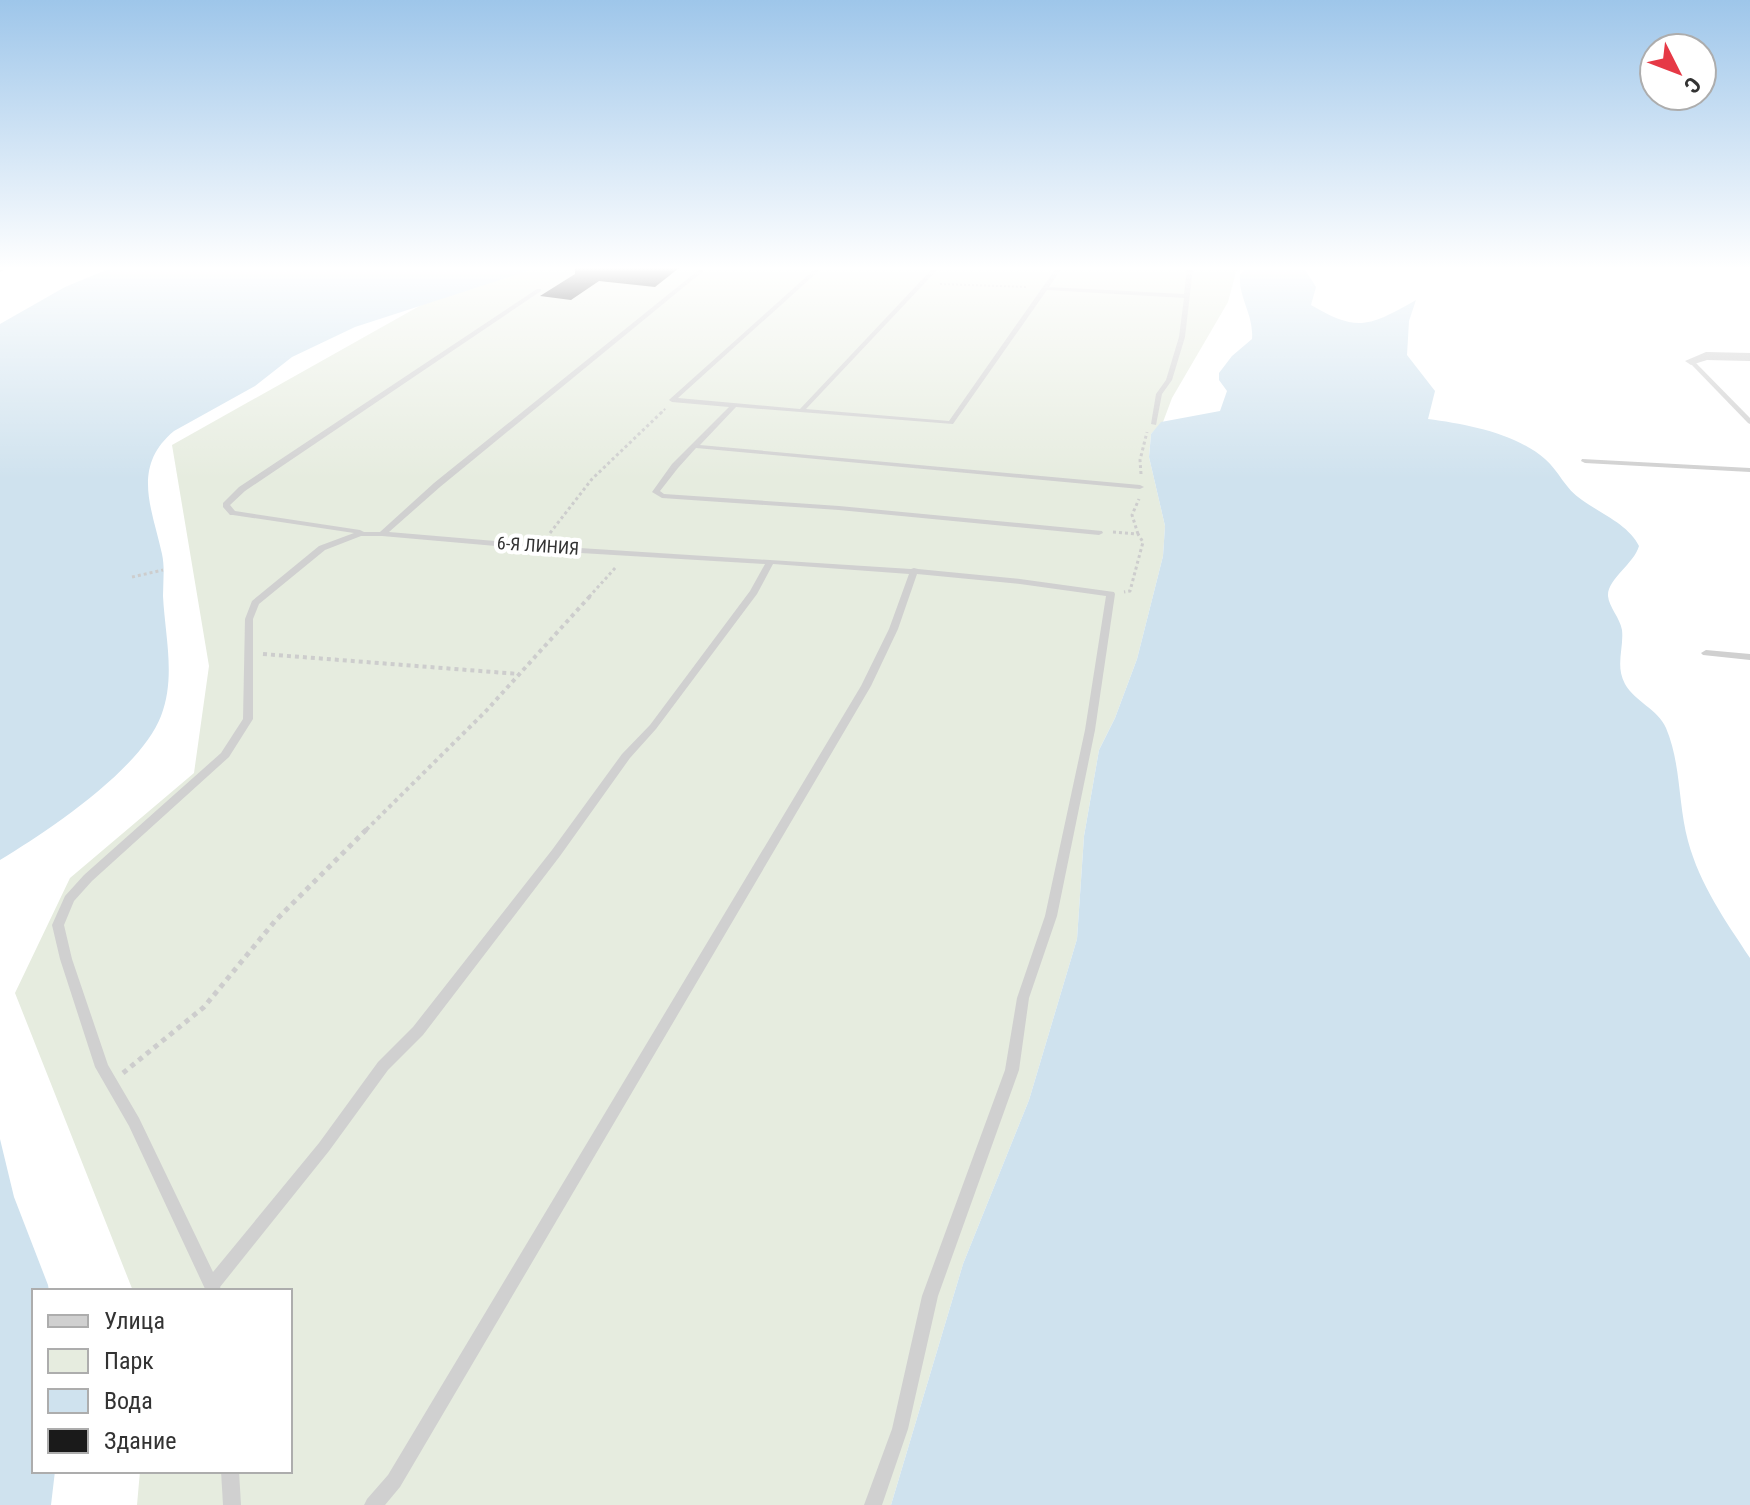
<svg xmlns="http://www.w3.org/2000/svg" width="1750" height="1505" viewBox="0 0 1750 1505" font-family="'Roboto Condensed',sans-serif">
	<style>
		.green { fill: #e6ecdf }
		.water { fill: #cfe2ee }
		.building { fill: #1a1a1a }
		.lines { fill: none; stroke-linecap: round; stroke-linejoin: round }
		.path-far3 { stroke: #cdcdcd; stroke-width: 2; stroke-dasharray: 2 2; stroke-linecap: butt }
		.path-far2 { stroke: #cdcdcd; stroke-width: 3; stroke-dasharray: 3 3; stroke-linecap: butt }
		.path-far1 { stroke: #cdcdcd; stroke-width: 4; stroke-dasharray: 4 4; stroke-linecap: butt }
		.path { stroke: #cdcdcd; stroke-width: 5; stroke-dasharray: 5 5; stroke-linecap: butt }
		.service { fill: #d0d0d0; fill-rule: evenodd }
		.minor { fill: #d0d0d0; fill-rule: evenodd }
		.labels { text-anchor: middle; stroke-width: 8; stroke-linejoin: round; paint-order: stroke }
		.far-street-label { font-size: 18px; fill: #333; stroke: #fff }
	</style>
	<rect width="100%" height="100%" fill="#fff"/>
	<polygon class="green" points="537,268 1237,268 1228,302 1172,398 1163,422 1151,434 1149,457 1165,526 1163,556 1137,659 1115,718 1099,750 1084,836 1077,939 1029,1100 963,1264 891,1505 137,1505 140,1471 290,1471 290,1291 133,1291 15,993 70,878 194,773 209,666 172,445 423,304"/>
	<g class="water">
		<path d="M 111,268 L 537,268 L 355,327 L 292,357 L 255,386 L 174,431 C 131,467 152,508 162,554 C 165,568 163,582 163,596 C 165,636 176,677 161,716 C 141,769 48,831 0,860 L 0,324 L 65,287 Z"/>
		<path d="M 1247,268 L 1304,268 L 1316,287 L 1311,305 C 1358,333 1370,326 1416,300 L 1409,321 L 1407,355 L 1435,391 L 1428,419 C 1466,424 1515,433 1545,459 C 1559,471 1565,489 1582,500 C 1600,513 1629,525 1639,546 C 1634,564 1607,579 1608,596 C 1609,607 1620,618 1622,630 C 1624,648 1615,666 1625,684 C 1635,702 1658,709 1666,728 C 1681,763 1678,804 1688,841 C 1700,885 1725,920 1750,958 L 1750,1505 L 891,1505 L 963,1264 L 1029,1100 L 1077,939 L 1084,836 L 1099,750 L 1115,718 L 1137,659 L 1163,556 L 1165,526 L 1149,457 L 1151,434 L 1161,422 L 1220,411 L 1227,391 L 1219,380 L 1219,373 L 1232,356 L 1252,339 C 1254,314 1238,298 1240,274 Z"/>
		<polygon points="0,1139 14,1197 48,1285 49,1291 34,1291 34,1471 55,1471 51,1505 0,1505"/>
	</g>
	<polygon class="building" points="575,268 679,268 655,287 599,281 571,300 540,296 575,274"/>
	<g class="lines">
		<g class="path-far3">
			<polyline points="940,284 1027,287"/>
			<polyline points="661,413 666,408"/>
		</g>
		<g class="path-far2">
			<polyline points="1141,474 1140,460 1147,432"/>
			<polyline points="1113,532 1138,534 1143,542 1130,591 1124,592"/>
			<polyline points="550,533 592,479 663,411"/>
			<polyline points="1138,534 1132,515 1139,499"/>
			<polyline points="132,577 163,570"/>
			<polyline points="589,597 616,567"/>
		</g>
		<g class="path-far1">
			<polyline points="263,654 519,674"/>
			<polyline points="366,830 486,711 591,595"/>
		</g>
		<polyline class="path" points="123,1073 204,1007 275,921 368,828"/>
		<g class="service">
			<path d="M 701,268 L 707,268 L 440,487 L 389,532 L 564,547 L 911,569 L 914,568 L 918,569 L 1020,579 L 1114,592 L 1115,594 L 1095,730 L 1057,916 L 1029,998 L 1019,1070 L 938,1296 L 908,1429 L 882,1505 L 864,1505 L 892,1429 L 922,1296 L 1005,1070 L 1017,998 L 1045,916 L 1085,730 L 1106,596 L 1020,584 L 917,574 L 898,629 L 871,686 L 400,1487 L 385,1505 L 364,1505 L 367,1499 L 388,1475 L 861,686 L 889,629 L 909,574 L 773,564 L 757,594 L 656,729 L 630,758 L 560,856 L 423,1035 L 388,1070 L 329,1151 L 220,1287 L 222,1291 L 206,1291 L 129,1126 L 95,1067 L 60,959 L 52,925 L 65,896 L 84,875 L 221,753 L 243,719 L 245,619 L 252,601 L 319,546 L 354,533 L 233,515 L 230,515 L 223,507 L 223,503 L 239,487 L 537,289 L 541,289 L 541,291 L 245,491 L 230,505 L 235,511 L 360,530 L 364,532 L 380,532 L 434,483 ZM 361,536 L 382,536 L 564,552 L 765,564 L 750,591 L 650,725 L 622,754 L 552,850 L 413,1027 L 378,1062 L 319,1143 L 213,1272 L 139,1118 L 108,1065 L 72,959 L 64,925 L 74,901 L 92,881 L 229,757 L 253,719 L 253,619 L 259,604 L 325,550 Z"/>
			<polygon points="816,268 822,268 678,398 800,409 933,268 939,268 806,409 949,421 1056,268 1062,268 1049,287 1184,294 1187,268 1193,268 1185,337 1172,380 1162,394 1156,425 1151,424 1156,394 1166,380 1179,337 1184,298 1047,290 953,424 736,407 700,445 1140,485 1144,487 1140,489 696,448 678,468 660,491 664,494 839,506 1102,531 1103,533 1099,535 839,510 662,498 652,492 672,464 729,407 672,402 669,400 670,399"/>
			<polygon points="1689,360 1693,360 1750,418 1750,424 1748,423 1689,362"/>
			<polygon points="1582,459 1750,468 1750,472 1585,463 1581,461"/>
			<polygon points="1706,650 1750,654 1750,660 1703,655 1701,653"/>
			<polygon points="221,1471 239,1471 241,1505 223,1505"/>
		</g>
		<g class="minor">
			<polygon points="0,268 7,268 0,272"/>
			<polygon points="1706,352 1750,353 1750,361 1707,360 1691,365 1685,361"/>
		</g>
	</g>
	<linearGradient id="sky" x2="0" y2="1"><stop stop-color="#9ec6ea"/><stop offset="0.56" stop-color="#fff"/><stop offset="1" stop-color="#fff" stop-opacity="0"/></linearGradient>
	<rect width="1750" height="479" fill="url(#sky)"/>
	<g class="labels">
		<g class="far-street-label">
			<text transform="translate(538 546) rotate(4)" y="6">6-Я ЛИНИЯ</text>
		</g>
	</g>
	<rect x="32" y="1289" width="260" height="184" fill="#ffffff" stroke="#adadad" stroke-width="2"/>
	<rect x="48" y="1315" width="40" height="12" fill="#d0d0d0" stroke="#adadad" stroke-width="2"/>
	<text x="104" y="1329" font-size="24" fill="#333333">Улица</text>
	<rect x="48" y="1349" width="40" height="24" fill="#e6ecdf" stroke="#adadad" stroke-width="2"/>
	<text x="104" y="1369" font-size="24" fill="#333333">Парк</text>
	<rect x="48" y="1389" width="40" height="24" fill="#cfe2ee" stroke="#adadad" stroke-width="2"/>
	<text x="104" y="1409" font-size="24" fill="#333333">Вода</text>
	<rect x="48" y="1429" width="40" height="24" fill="#1a1a1a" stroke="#adadad" stroke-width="2"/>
	<text x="104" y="1449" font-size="24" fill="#333333">Здание</text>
	<g transform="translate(1678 72) rotate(132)"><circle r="38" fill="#ffffff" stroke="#adadad" stroke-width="2"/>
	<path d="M0-6L14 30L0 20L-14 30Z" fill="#e63946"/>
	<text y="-12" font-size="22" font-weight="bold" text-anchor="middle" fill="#333333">С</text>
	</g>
</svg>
